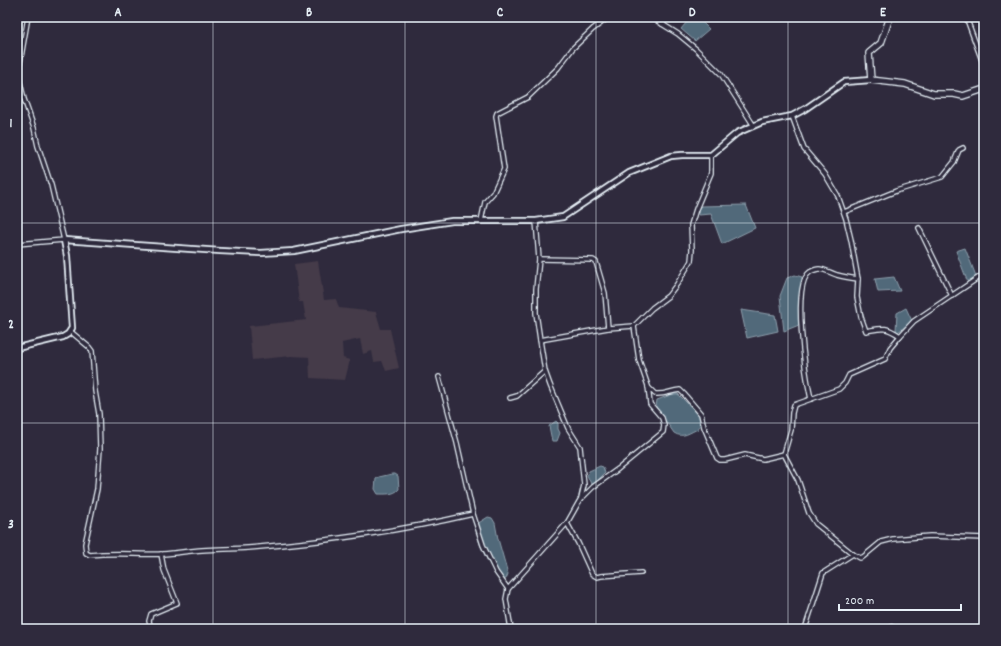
<svg xmlns="http://www.w3.org/2000/svg" width="1001" height="646" viewBox="0 0 1001 646" font-family="Dekko,sans-serif">
	<style>
		.built { fill: #443a48 }
		.water { fill: #51697a; stroke: #8d9fac }
		.lines { fill: none; stroke-linecap: round; stroke-linejoin: round }
		.minor-casing { stroke: #e8f1f8; stroke-width: 6 }
		.tertiary-casing { stroke: #e8f1f8; stroke-width: 8 }
		.secondary-casing { stroke: #e8f1f8; stroke-width: 8 }
		.minor { stroke: #2f2a3d; stroke-width: 3.5 }
		.tertiary { stroke: #2f2a3d; stroke-width: 4.5 }
		.secondary { stroke: #2f2a3d; stroke-width: 5.5 }
		.grid { fill: none; stroke: #e8f1f8; stroke-width: 1; stroke-opacity: 0.55 }
		.neatline { fill: none; stroke: #e8f1f8; stroke-width: 1.5 }
		.grid-label { font-size: 13px; text-anchor: middle; font-weight: bold; fill: #e8f1f8 }
	</style>
	<rect width="100%" height="100%" fill="#2f2a3d"/>
	<filter id="ink" filterUnits="userSpaceOnUse"><feTurbulence type="fractalNoise" baseFrequency=".025" numOctaves="2"/><feDisplacementMap in="SourceGraphic" scale="8" xChannelSelector="R" yChannelSelector="G"/><feConvolveMatrix kernelMatrix="1 2 1 2 8 2 1 2 1" color-interpolation-filters="sRGB"/></filter>
	<g filter="url(#ink)">
		<polygon class="built" points="318,261 324,300 336,299 339,308 376,312 381,329 390,329 399,368 386,371 382,361 374,362 372,351 363,354 360,339 342,343 343,358 350,360 345,380 310,378 309,357 291,356 252,360 249,326 306,320 303,302 299,302 294,264"/>
		<g class="water">
			<polygon points="691,17 697,17 709,29 695,41 681,29"/>
			<polygon points="746,205 755,228 722,244 711,214 699,215 698,209 701,206"/>
			<polygon points="965,248 976,276 968,283 956,251"/>
			<polygon points="795,275 802,277 799,300 799,325 784,331 780,296 787,278"/>
			<polygon points="894,277 900,291 878,292 875,279"/>
			<polygon points="906,308 912,321 898,332 896,330 897,313"/>
			<polygon points="741,310 775,315 778,331 747,338"/>
			<path d="M 673,394 L 678,394 L 699,415 L 700,425 L 698,429 C 690,432 683,439 674,433 L 656,407 L 657,400 Z"/>
			<polygon points="556,421 558,423 558,429 560,433 557,441 552,441 549,426"/>
			<polygon points="600,466 603,467 605,473 594,484 591,484 587,475 589,471"/>
			<path d="M 392,474 L 395,474 L 398,476 L 399,489 C 394,495 386,494 378,494 L 375,489 L 376,479 L 379,477 Z"/>
			<path d="M 488,517 L 492,518 L 495,523 L 498,539 L 508,574 L 506,579 L 499,580 C 491,567 474,540 477,524 Z"/>
		</g>
		<g class="lines">
			<defs>
				<g id="minor">
					<polyline points="651,17 678,34 696,49 721,74 754,126"/>
					<polyline points="966,17 984,66"/>
					<polyline points="662,24 668,17"/>
					<path d="M 792,116 L 804,149 L 825,174 L 838,196 L 846,219 L 851,240 L 858,279 L 857,297 L 861,317 L 866,331 C 883,328 885,326 900,336"/>
					<polyline points="844,212 896,191 942,177 954,162 959,150 963,148"/>
					<polyline points="481,221 485,202 493,193 504,169 496,116 497,113 528,97 558,68 573,48 593,29 609,17"/>
					<polyline points="536,221 539,259 536,289 536,313 540,340 545,371 550,385 568,428 580,447 584,485 581,498"/>
					<polyline points="919,228 952,296"/>
					<polyline points="17,244 64,240 51,185 38,146 34,128 24,99 18,74 28,17"/>
					<polyline points="539,259 593,260 596,262 605,293 608,328"/>
					<polyline points="984,274 914,321 900,336 890,348 885,359 849,375 845,383 839,389 794,405 792,413 791,430 784,454 798,480 809,513 816,524 853,554 860,558 863,557 881,542 893,539 930,536 984,538"/>
					<path d="M 70,331 L 89,347 L 92,351 L 95,391 L 99,414 L 100,449 L 97,489 L 85,544 L 86,553 L 90,555 C 114,552 138,555 163,554 C 176,553 189,551 202,550 C 217,549 233,549 248,548 C 323,542 400,531 473,514"/>
					<polyline points="540,340 608,328 634,326"/>
					<polyline points="439,377 457,443 473,514 483,545 496,572 508,589"/>
					<path d="M 648,387 L 655,394 C 665,395 670,391 680,390 L 684,394 L 701,414 L 704,427 L 717,458 L 720,460 L 725,460 L 745,455 L 763,459 L 784,454"/>
					<polyline points="510,398 517,396 545,371"/>
					<path d="M 811,399 C 806,377 791,284 810,272 C 812,271 817,269 819,269 C 824,269 831,273 837,275 C 844,277 851,278 858,279"/>
					<polyline points="567,523 578,543 592,574 597,577 601,576 641,573"/>
					<polyline points="151,629 149,621 151,614 177,603 164,570 161,554"/>
					<polyline points="511,629 506,599 508,589 567,523 580,500 593,487 618,469 663,432 664,425 662,418 650,404 648,386 639,360 634,326 652,308 668,296 677,284 691,261 692,250 691,225 696,209 711,173 711,155"/>
					<polyline points="805,629 823,573 853,554"/>
					<polyline points="891,629 892,627 895,629"/>
				</g>
				<polyline id="tertiary" points="17,348 63,337 68,334 72,328 67,256 64,240 220,251 261,253 294,251 401,229 452,221 536,221 563,217 629,173 671,156 682,155 711,155 737,133 762,122 792,116 805,109 844,82 871,80"/>
				<polyline id="secondary" points="890,17 881,43 869,53 871,80 905,84 934,94 954,94 963,96 984,89"/>
			</defs>
			<use href="#minor" class="minor-casing"/>
			<use href="#tertiary" class="tertiary-casing"/>
			<use href="#secondary" class="secondary-casing"/>
			<use href="#minor" class="minor"/>
			<use href="#tertiary" class="tertiary"/>
			<use href="#secondary" class="secondary"/>
		</g>
	</g>
	<path class="grid" d="M 213,17 L 213,629M 405,17 L 405,629M 596,17 L 596,629M 788,17 L 788,629M 17,223 L 984,223M 17,423 L 984,423"/>
	<rect width="1001" height="646" fill="none" stroke="#2f2a3d" stroke-width="44"/>
	<path d="M839 604v6h122v-6" fill="none" stroke="#e8f1f8" stroke-width="2"/>
	<text x="845" y="604" font-size="12" fill="#e8f1f8" stroke="#2f2a3d" stroke-width="3" paint-order="stroke">200 m</text>
	<rect x="22" y="22" width="957" height="602" class="neatline"/>
	<g class="grid-label">
		<text x="118" y="16">A</text>
		<text x="309" y="16">B</text>
		<text x="500" y="16">C</text>
		<text x="692" y="16">D</text>
		<text x="883" y="16">E</text>
		<text x="11" y="127">1</text>
		<text x="11" y="328">2</text>
		<text x="11" y="528">3</text>
	</g>
</svg>
